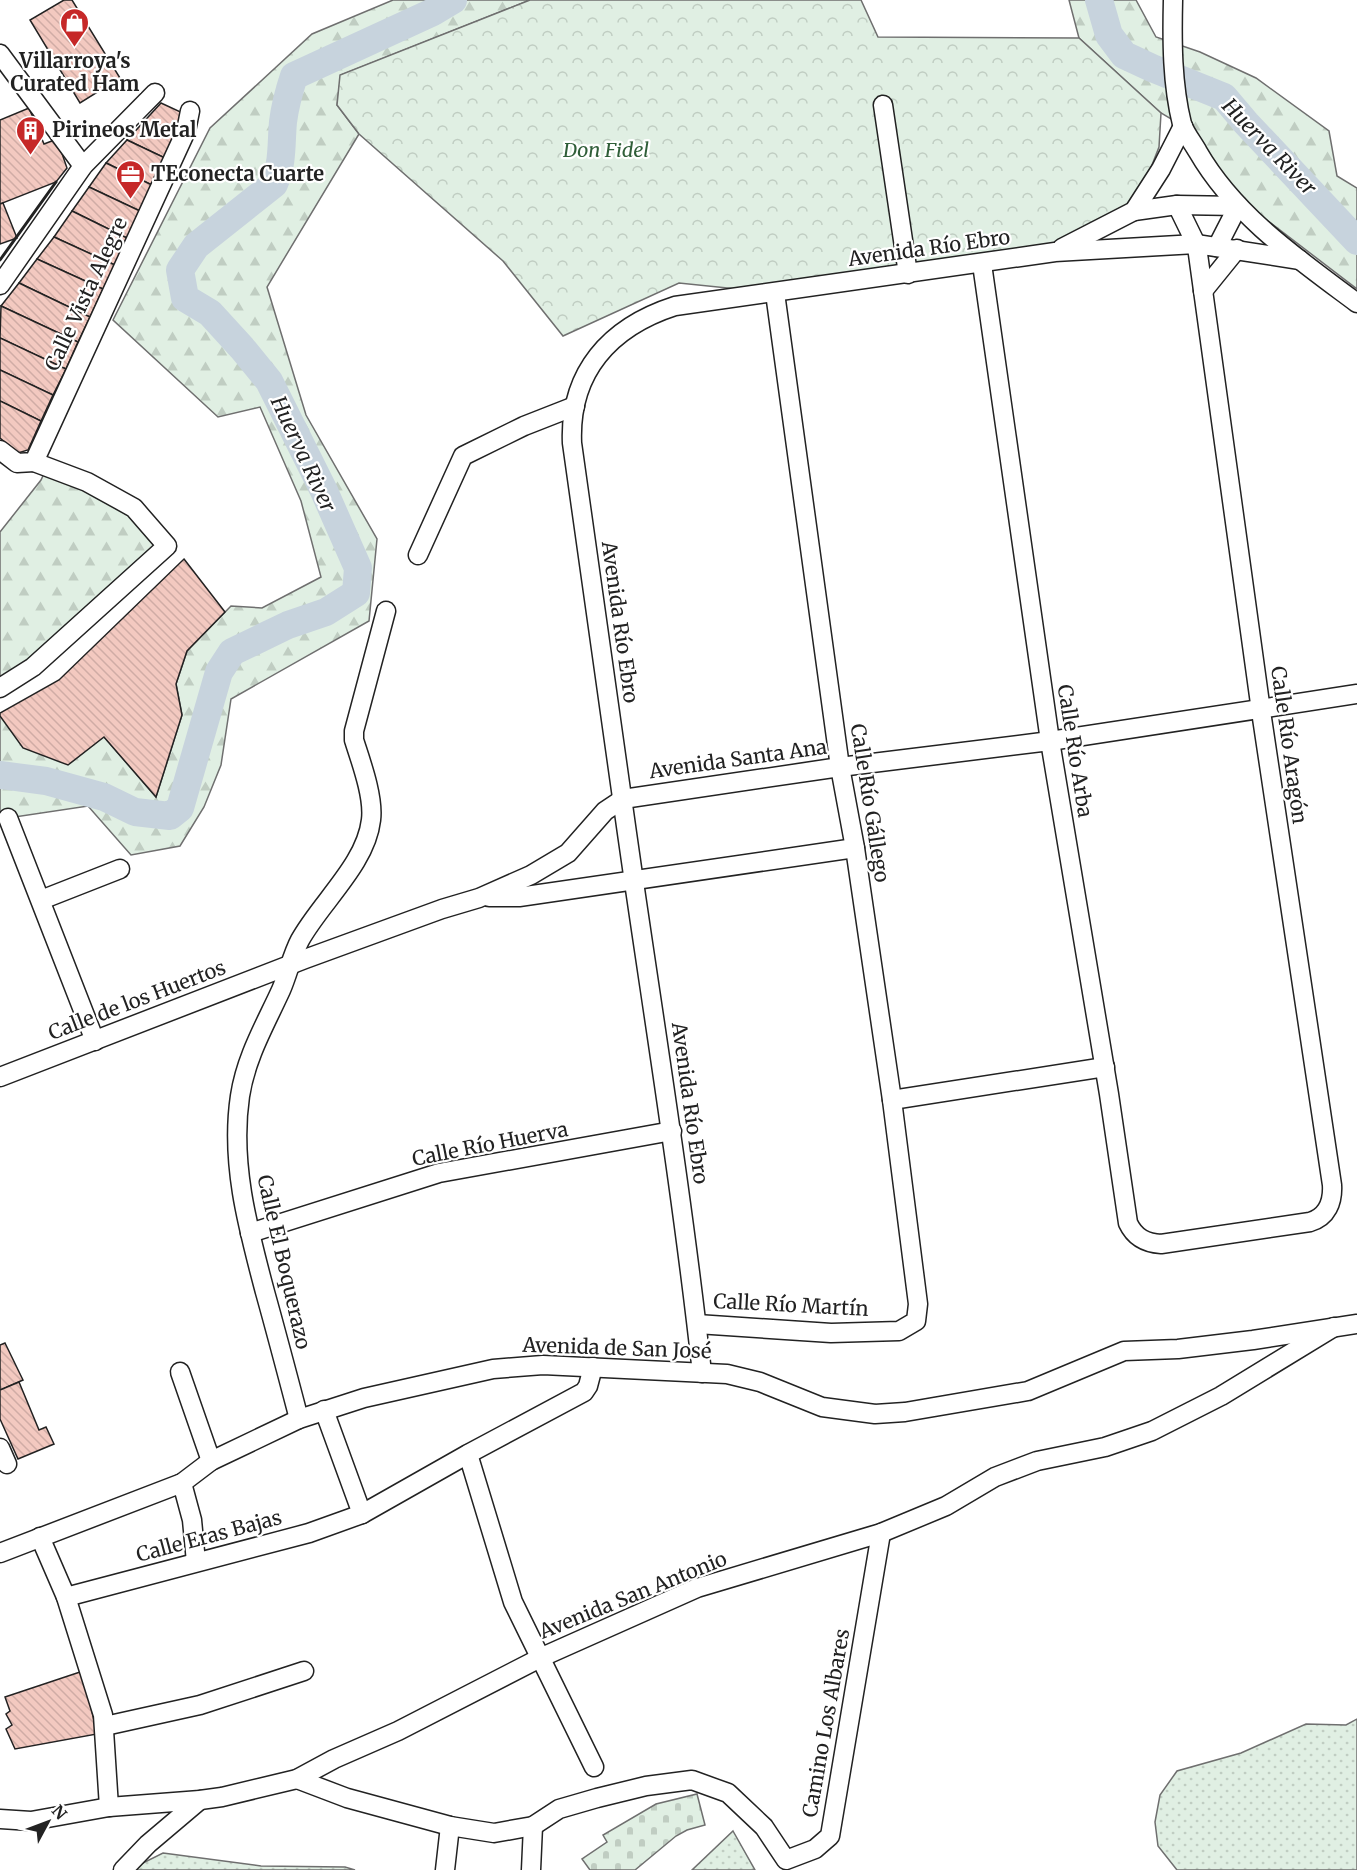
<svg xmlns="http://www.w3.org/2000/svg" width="1357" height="1870" viewBox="0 0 1357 1870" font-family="Merriweather,serif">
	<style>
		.grass { fill: url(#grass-dots); stroke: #6f6f6f; stroke-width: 1.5 }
		.forest { fill: url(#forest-firs); stroke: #6f6f6f; stroke-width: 1.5 }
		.cemetery { fill: url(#cemetery-stones); stroke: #6f6f6f; stroke-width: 1.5 }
		.park { fill: url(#park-crowns); stroke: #6f6f6f; stroke-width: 1.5 }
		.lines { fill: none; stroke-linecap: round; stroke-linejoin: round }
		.river { stroke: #c7d3dd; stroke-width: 28 }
		.building { fill: url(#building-back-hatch); stroke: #222; stroke-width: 1.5 }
		.minor-casing { stroke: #222; stroke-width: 21 }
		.minor { stroke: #fff; stroke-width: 18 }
		.wall { stroke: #222; stroke-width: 3 }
		.labels { text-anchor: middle; stroke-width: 4.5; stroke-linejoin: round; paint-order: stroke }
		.poi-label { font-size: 20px; font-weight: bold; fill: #222; stroke: #fff; text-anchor: start }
		.park-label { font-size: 20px; font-style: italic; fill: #2f5e38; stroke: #fff }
		.street-label { font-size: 20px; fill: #222; stroke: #fff }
		.water-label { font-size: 21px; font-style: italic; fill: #222; stroke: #fff }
	</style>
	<defs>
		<pattern id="grass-dots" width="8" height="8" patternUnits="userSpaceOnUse" patternTransform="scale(1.5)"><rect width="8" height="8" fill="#e0efe3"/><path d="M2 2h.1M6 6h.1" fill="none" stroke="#c0cdc2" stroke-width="1.8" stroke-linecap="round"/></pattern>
		<pattern id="forest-firs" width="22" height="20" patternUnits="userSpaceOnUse" patternTransform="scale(1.5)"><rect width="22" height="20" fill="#e0efe3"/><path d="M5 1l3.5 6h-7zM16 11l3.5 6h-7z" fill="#c0cdc2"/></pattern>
		<pattern id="cemetery-stones" width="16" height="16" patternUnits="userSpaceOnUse" patternTransform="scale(1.5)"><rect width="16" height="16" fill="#e0efe3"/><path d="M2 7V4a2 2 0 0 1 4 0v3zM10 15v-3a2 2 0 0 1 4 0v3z" fill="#c0cdc2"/></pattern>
		<pattern id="park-crowns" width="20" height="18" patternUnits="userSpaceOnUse" patternTransform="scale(1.5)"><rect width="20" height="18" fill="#e0efe3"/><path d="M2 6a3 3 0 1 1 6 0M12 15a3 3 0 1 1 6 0" fill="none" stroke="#c0cdc2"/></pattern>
		<pattern id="building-back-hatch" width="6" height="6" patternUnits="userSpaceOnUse" patternTransform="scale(1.5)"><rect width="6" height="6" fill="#f3c9c0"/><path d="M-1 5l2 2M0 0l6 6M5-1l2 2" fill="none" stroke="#d0aca5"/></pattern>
	</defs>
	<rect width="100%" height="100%" fill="#fff"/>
	<g class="grass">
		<polygon points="1357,1719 1357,1870 1177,1870 1158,1846 1155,1822 1160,1795 1177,1771 1241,1753 1306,1724 1346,1725"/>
		<polygon points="733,1831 755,1870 692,1870"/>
		<polygon points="163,1853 261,1866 345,1867 355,1870 129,1870"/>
	</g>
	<g class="forest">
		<polygon points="393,0 530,0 341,75 337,105 359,134 267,287 306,415 377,539 369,621 231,699 221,765 204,807 180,846 131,855 88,806 8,818 0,813 0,716 104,737 156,797 182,715 176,684 187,651 231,606 262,608 321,577 301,501 260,407 218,417 113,320 210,128 312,34"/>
		<polygon points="1069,0 1136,0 1156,37 1200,52 1256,78 1329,131 1337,176 1357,188 1357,289 1259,214 1238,206 1183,126 1161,113 1079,38"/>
		<polygon points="47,467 87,482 167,546 0,688 0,532 41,480"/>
	</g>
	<polygon class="cemetery" points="697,1794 705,1825 687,1830 676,1836 635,1870 590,1870 582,1859 607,1842 603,1835 656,1804"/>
	<polygon class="park" points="530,0 861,0 878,37 1079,38 1161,113 1159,147 1134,211 1055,252 775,293 679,283 563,336 503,261 359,134 337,105 340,75"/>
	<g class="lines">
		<g class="river">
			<polyline points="1099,0 1109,35 1124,55 1152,68 1224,97 1246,123 1357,241"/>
			<path d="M 0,775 L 46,781 L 104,797 L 135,812 L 170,816 L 180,808 L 219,672 L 232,652 L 288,625 L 326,612 L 356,593 L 358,568 L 324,491 L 269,381 L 242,348 L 210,313 L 185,298 L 180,270 L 196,246 L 274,184 C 283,164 281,143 283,122 C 285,106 289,91 294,76 L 433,12 L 453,0"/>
		</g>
	</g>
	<g class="building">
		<polygon points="64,0 72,0 120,78 80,103 30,20"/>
		<polygon points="161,103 185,114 165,158 127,140"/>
		<polygon points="29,108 44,144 57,139 67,168 56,182 0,204 0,120"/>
		<polygon points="127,140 165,158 152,185 106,163"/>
		<polygon points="106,163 152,185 140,211 89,187"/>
		<polygon points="89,187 140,211 127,238 72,211"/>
		<polygon points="3,203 17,238 0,244 0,204"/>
		<polygon points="72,211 127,238 115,265 54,237"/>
		<polygon points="54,237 115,265 103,289 37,259"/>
		<polygon points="37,259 103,289 90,317 19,283"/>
		<polygon points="19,283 90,317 78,342 1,306"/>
		<polygon points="1,306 78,342 66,369 0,338"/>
		<polygon points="0,338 66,369 53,395 0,370"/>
		<polygon points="0,370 53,395 41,421 0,401"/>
		<polygon points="0,401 41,421 28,450 18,453 0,438"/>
		<polygon points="184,559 225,612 187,651 176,684 182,715 156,797 104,737 68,765 23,748 0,716 0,713 59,680"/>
		<polygon points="5,1343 23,1380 0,1390 0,1345"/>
		<polygon points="19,1382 39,1430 46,1427 54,1444 18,1459 0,1419 0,1390"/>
		<polygon points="83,1671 97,1734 15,1749 6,1729 12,1725 6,1714 10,1711 5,1697"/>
	</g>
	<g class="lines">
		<defs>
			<g id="minor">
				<path d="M 1173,0 C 1172,41 1172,84 1182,124 C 1185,133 1193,143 1198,152 C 1235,216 1298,259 1357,303"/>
				<polyline points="0,54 83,166"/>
				<polyline points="883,105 908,274"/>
				<polyline points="1134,211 1177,205 1238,206"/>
				<polyline points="1217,247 1238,206"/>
				<polyline points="1062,248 1134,211 1161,169 1183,126"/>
				<path d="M 982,264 L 1050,741 L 1109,1094 L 1128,1223 C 1135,1238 1146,1243 1161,1244 L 1310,1222 C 1327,1217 1333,1202 1332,1185 L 1262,718 L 1198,254 L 1196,244 L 1177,205"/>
				<polyline points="0,285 83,166 155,93"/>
				<polyline points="1203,291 1237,249"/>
				<polyline points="0,450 17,463 34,462 186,131 190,111"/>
				<polyline points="418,555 463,456 524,426 575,406"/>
				<polyline points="0,688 33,667 167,546 134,508 87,482 34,462"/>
				<polyline points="8,818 95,1041"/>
				<polyline points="489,897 519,897 855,848"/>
				<polyline points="41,900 120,869"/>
				<polyline points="0,1077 305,959 442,909 479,898 531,875 568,853 605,811 623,799 840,767 1050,741 1357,694"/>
				<polyline points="892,1100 1105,1067"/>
				<polyline points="250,1233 439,1173 672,1131"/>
				<polyline points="697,1324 831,1333 899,1331 916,1321 918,1304 892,1100 855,848 840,767 775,293"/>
				<polyline points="180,1372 211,1461"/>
				<path d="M 702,1373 C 684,1209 658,1046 634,882 C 613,736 593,590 572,443 C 569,372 610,327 675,306 L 1055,252 L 1196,244 L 1300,260"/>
				<polyline points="324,1410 362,1514"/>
				<path d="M 299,1419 C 288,1377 277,1335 265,1292 C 248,1228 230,1163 240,1096 C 246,1057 265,1025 281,990 C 288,974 292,955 300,940 C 321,902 366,864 371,820 C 374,797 361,762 354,740 L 354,731 L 386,611"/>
				<polyline points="0,1448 7,1464"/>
				<polyline points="468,1454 513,1602 594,1767"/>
				<polyline points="182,1483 192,1520 196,1562"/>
				<polyline points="40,1537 66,1597 103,1715 109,1807"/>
				<polyline points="0,1553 182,1483 211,1461 299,1419 364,1398 493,1369 543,1365 727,1374 760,1382 822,1407 875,1414 905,1412 1028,1391 1124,1351 1178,1349 1253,1340 1357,1324"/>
				<polyline points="66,1597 309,1533 362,1514 468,1454 584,1392 588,1386 593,1367"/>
				<polyline points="105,1726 200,1705 304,1671"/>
				<polyline points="297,1779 347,1798 450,1826 494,1833 533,1826 559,1809 597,1798 646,1786 692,1780 728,1793 764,1827 786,1860 815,1849 830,1836 881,1533"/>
				<polyline points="0,1819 31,1821 109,1807 200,1800 222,1797 297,1779 334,1759 398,1731 542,1657 697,1588 881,1533 946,1506 995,1477 1037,1461 1105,1447 1152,1431 1221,1396 1334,1327"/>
				<polyline points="123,1870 148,1844 200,1800"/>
				<polyline points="445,1870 450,1826"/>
				<polyline points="531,1870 533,1826"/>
			</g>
		</defs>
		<use href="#minor" class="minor-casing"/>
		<use href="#minor" class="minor"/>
		<polyline class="wall" points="0,260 56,182"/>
	</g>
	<defs>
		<symbol id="shop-pin" viewBox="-11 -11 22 30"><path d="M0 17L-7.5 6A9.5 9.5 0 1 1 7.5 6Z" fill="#c62828" stroke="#fff"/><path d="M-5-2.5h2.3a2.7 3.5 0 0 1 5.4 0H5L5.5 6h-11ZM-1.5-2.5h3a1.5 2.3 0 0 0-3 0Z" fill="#fff"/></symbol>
		<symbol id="building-pin" viewBox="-11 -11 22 30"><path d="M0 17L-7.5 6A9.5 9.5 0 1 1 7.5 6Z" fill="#c62828" stroke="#fff"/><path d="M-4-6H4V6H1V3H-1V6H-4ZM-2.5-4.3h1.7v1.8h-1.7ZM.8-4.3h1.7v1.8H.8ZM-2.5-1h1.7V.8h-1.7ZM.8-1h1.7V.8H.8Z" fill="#fff"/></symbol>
		<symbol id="office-pin" viewBox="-11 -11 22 30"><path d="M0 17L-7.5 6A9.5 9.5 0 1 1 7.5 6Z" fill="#c62828" stroke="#fff"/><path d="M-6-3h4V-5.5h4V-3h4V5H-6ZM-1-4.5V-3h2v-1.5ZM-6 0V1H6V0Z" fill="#fff"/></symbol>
	</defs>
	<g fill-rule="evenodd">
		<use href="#shop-pin" x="58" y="6" width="33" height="45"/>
		<use href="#building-pin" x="14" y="114" width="33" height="45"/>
		<use href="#office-pin" x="114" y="158" width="33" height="45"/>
	</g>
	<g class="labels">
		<g class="poi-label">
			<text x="75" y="68" text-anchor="middle">Villarroya's<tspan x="75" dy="23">Curated Ham</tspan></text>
			<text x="52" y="137">Pirineos Metal</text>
			<text x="151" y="181">TEconecta Cuarte</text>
		</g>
		<g class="park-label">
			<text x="606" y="157">Don Fidel</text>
		</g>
		<g class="street-label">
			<text transform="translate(929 248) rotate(-8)" y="7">Avenida Río Ebro</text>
			<text transform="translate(86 294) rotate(-65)" y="7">Calle Vista Alegre</text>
			<text transform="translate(620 622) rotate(82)" y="7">Avenida Río Ebro</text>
			<text transform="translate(1289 745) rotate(82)" y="7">Calle Río Aragón</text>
			<text transform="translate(1075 751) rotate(81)" y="7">Calle Río Arba</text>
			<text transform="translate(738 759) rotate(-8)" y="7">Avenida Santa Ana</text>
			<text transform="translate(870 803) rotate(81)" y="7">Calle Río Gállego</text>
			<text transform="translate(137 1000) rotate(-21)" y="7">Calle de los Huertos</text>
			<text transform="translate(690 1103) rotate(82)" y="7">Avenida Río Ebro</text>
			<text transform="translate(490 1144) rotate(-11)" y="7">Calle Río Huerva</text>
			<text transform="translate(284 1262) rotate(77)" y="7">Calle El Boquerazo</text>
			<text transform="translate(791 1305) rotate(3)" y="7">Calle Río Martín</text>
			<text transform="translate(617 1348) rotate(2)" y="7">Avenida de San José</text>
			<text transform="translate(209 1536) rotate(-15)" y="7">Calle Eras Bajas</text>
			<text transform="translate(633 1595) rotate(-22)" y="7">Avenida San Antonio</text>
			<text transform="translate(826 1723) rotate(-80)" y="7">Camino Los Albares</text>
		</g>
		<g class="water-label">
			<text transform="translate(1269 147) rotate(46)" y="7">Huerva River</text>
			<text transform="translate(303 454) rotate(65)" y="7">Huerva River</text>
		</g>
	</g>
	<g transform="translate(48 1822) rotate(49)" stroke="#ffffff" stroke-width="4.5" paint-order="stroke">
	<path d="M0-4.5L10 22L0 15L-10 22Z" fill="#222222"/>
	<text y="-9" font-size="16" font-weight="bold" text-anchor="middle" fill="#222222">N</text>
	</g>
</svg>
